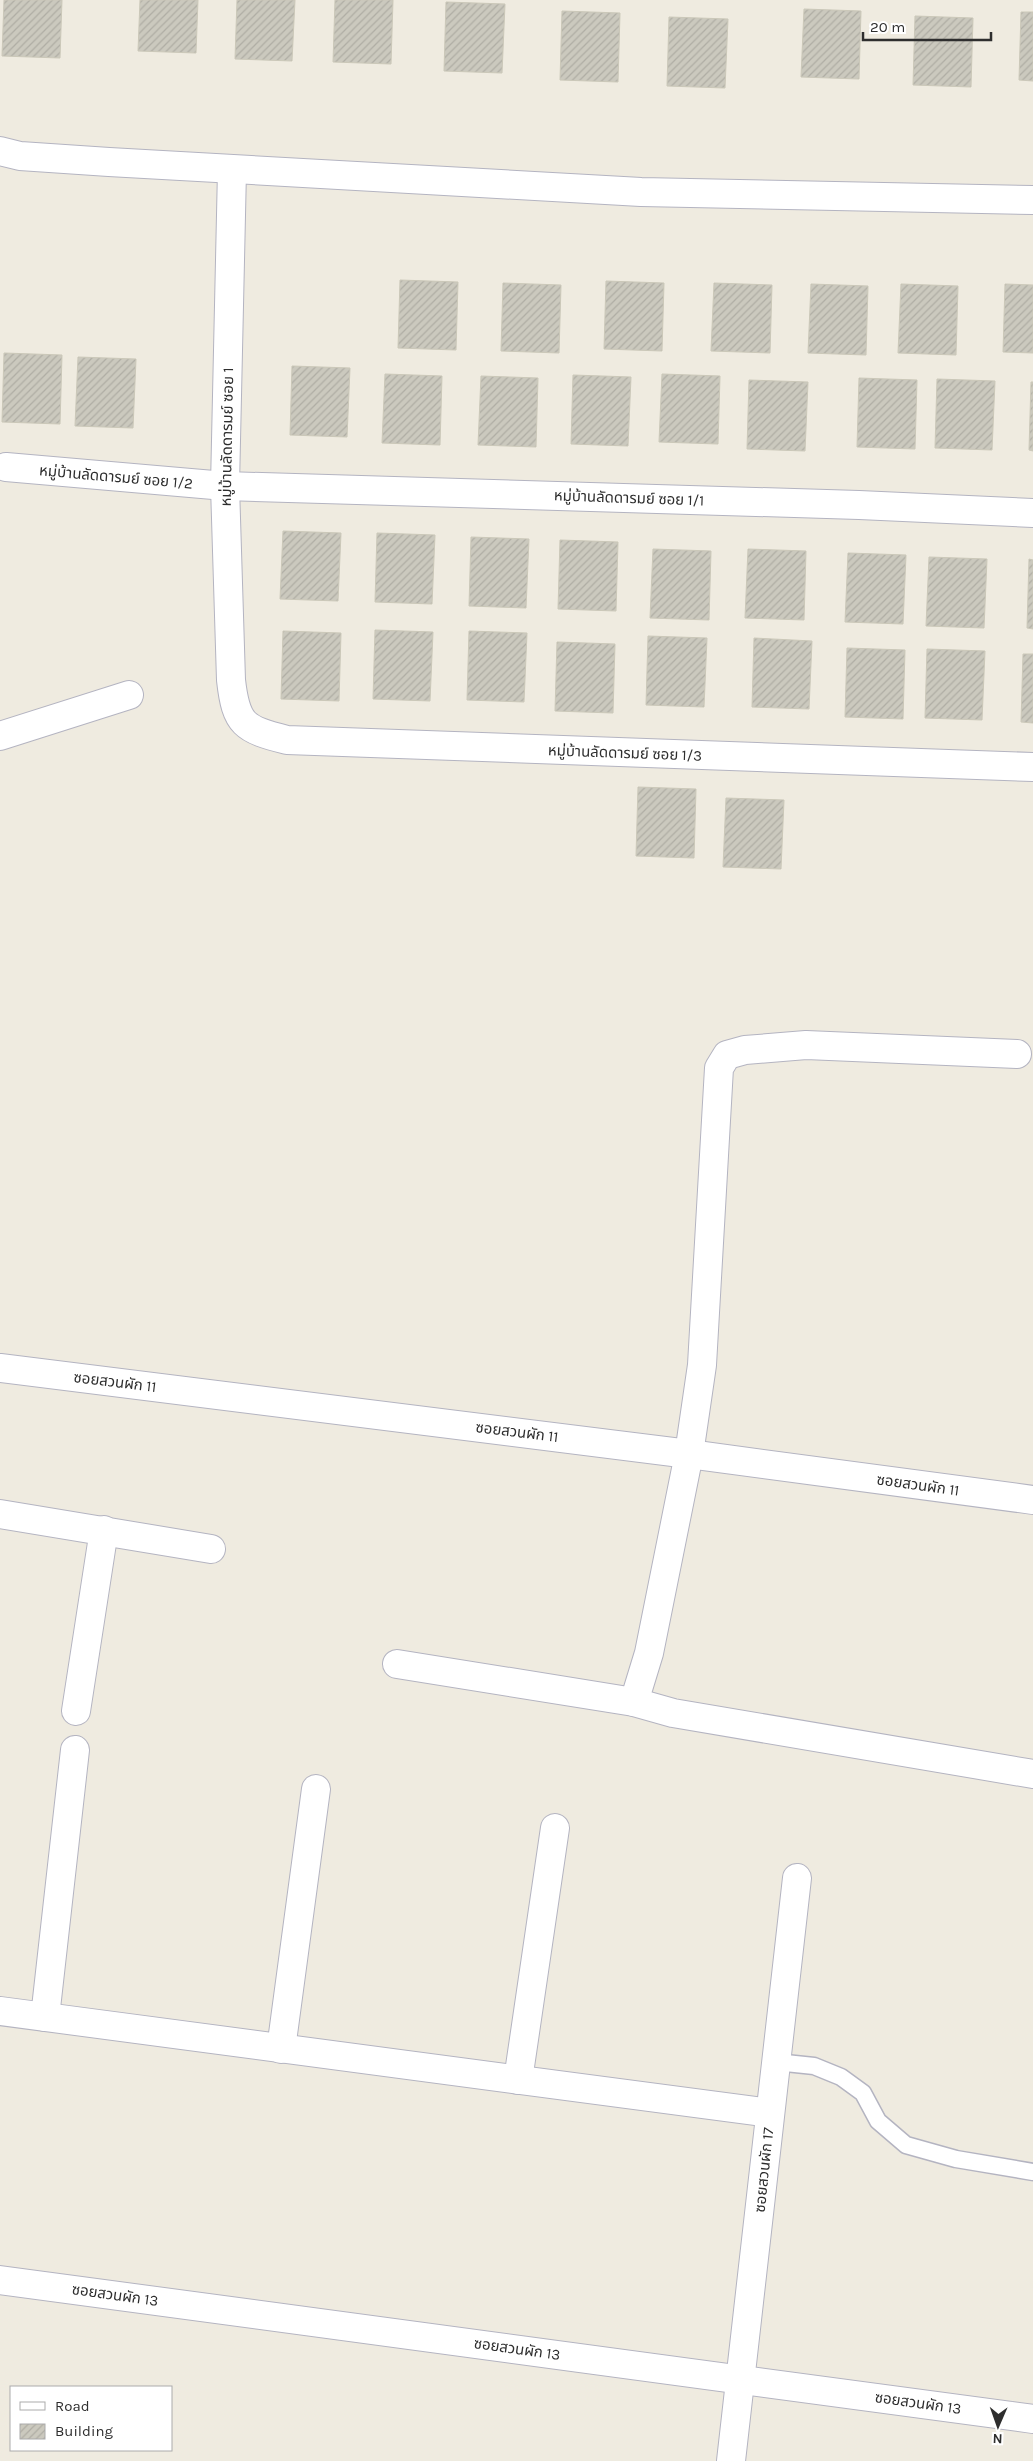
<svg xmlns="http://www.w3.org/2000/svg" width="1033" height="2461" viewBox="0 0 1033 2461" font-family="Karla,'Noto Sans Thai',sans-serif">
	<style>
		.building { fill: url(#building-hatch); stroke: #cbc8b9 }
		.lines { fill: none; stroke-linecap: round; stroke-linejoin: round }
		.service-casing { stroke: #b4b4c1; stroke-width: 19 }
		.minor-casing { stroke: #b4b4c1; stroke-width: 30 }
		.service { stroke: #fff; stroke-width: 16 }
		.minor { stroke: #fff; stroke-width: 28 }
		.labels { text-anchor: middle; stroke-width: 5; stroke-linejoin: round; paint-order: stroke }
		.street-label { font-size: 15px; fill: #2e2e2e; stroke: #fff }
	</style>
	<defs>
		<pattern id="building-hatch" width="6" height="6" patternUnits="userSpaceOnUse" patternTransform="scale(1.25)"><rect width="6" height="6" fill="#cbc9be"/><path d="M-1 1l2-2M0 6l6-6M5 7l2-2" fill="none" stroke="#afada4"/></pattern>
	</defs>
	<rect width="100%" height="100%" fill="#efebe0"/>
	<g class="building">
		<polygon points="4,0 62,0 60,58 2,56"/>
		<polygon points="140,0 198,0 196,53 138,51"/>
		<polygon points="237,0 295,0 292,61 235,59"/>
		<polygon points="335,0 393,0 391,64 333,62"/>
		<polygon points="446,2 505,4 502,73 444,71"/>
		<polygon points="804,9 861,11 859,79 801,77"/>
		<polygon points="562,11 620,13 618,82 560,80"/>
		<polygon points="1021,12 1033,12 1033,81 1019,80"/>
		<polygon points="915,16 973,18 971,87 913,85"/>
		<polygon points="669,17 728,19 725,88 667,86"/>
		<polygon points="400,280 458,282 456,350 398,348"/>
		<polygon points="606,281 664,283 662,351 604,349"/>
		<polygon points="503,283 561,285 559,353 501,351"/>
		<polygon points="714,283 772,285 770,353 711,351"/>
		<polygon points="811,284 868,286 866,355 808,353"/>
		<polygon points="901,284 958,286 956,355 898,353"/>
		<polygon points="1005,284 1033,285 1033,353 1003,352"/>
		<polygon points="4,353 62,355 60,424 2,422"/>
		<polygon points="78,357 136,359 133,428 75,426"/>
		<polygon points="292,366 350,368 347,437 290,435"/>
		<polygon points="385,374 442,376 440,445 382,443"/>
		<polygon points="662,374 720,376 718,444 659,442"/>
		<polygon points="573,375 631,377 628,446 571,444"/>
		<polygon points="481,376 538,378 536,447 478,445"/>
		<polygon points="859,378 917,380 915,449 857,447"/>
		<polygon points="937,379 995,381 992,450 935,448"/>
		<polygon points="749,380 808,382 805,451 747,449"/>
		<polygon points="1031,382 1033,382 1033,451 1029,450"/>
		<polygon points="283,531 341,533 338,601 280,599"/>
		<polygon points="377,533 435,535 432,604 375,602"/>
		<polygon points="471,537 529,539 526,608 469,606"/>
		<polygon points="560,540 618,542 616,611 558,609"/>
		<polygon points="653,549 711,551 709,620 650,618"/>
		<polygon points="748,549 806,551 804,620 745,618"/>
		<polygon points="848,553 906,555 903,624 845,622"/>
		<polygon points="929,557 987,559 984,628 926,626"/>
		<polygon points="1029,559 1033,560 1033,629 1027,628"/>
		<polygon points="375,630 433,632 430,701 373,699"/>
		<polygon points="283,631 341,633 339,701 281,699"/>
		<polygon points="469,631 527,633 524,702 467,700"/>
		<polygon points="648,636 707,638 704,707 646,705"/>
		<polygon points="754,638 812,641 809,709 752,707"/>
		<polygon points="557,642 615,644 613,713 555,711"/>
		<polygon points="847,648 905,650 903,719 845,717"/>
		<polygon points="927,649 985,651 982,720 925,718"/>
		<polygon points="1023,654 1033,654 1033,723 1021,722"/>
		<polygon points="638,787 696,789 694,858 636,856"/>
		<polygon points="726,798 784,800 781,869 723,867"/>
	</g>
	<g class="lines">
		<defs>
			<polyline id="service" points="776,2062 814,2066 841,2077 863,2093 878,2121 906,2145 956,2159 1033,2172"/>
			<g id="minor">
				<polyline points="0,151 20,156 109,162 641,192 1033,200"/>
				<path d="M 232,170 L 225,486 L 231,680 C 236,725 244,729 287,740 L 1033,767"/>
				<polyline points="6,467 225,486 859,505 1033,513"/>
				<polyline points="0,736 129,695"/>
				<polyline points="0,1368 689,1454 1033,1500"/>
				<polyline points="0,1514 211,1549"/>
				<polyline points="397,1664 634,1702 673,1713 1033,1774"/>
				<polyline points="634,1702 649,1653 689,1454 702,1365 719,1068 727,1055 745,1050 806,1045 1017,1054"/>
				<polyline points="76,1711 104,1530"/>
				<polyline points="0,2011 770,2113"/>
				<polyline points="45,2017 75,1750"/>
				<polyline points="281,2049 316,1789"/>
				<polyline points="518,2080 555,1828"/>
				<polyline points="0,2280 1033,2419"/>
				<polyline points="731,2461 797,1878"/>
			</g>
		</defs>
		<use href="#service" class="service-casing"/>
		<use href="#minor" class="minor-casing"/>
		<use href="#service" class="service"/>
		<use href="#minor" class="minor"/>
	</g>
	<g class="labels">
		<g class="street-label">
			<text transform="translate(227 437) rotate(-89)" y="5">หมู่บ้านลัดดารมย์ ซอย 1</text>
			<text transform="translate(116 477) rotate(5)" y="5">หมู่บ้านลัดดารมย์ ซอย 1/2</text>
			<text transform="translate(629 498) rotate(2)" y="5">หมู่บ้านลัดดารมย์ ซอย 1/1</text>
			<text transform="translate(625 753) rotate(2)" y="5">หมู่บ้านลัดดารมย์ ซอย 1/3</text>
			<text transform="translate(115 1382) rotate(7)" y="5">ซอยสวนผัก 11</text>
			<text transform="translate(517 1432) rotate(7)" y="5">ซอยสวนผัก 11</text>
			<text transform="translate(918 1485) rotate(8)" y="5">ซอยสวนผัก 11</text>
			<text transform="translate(764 2170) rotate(-84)" y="5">ซอยสวนผัก 17</text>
			<text transform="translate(115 2295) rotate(8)" y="5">ซอยสวนผัก 13</text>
			<text transform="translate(517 2349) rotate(8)" y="5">ซอยสวนผัก 13</text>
			<text transform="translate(918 2403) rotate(8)" y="5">ซอยสวนผัก 13</text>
		</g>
	</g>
	<rect x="10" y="2386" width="162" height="65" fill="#ffffff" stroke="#ababab"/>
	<rect x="20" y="2402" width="25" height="8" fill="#ffffff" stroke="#ababab"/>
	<text x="55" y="2411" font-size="15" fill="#2e2e2e">Road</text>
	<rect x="20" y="2424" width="25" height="15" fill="url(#building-hatch)" stroke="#ababab"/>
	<text x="55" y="2436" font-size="15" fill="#2e2e2e">Building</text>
	<g transform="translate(998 2426) rotate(182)" stroke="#ffffff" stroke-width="4" paint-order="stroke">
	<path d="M0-4L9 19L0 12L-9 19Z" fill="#2e2e2e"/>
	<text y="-8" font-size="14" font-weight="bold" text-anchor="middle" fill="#2e2e2e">N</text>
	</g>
	<path d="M863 32v8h128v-8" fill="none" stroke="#2e2e2e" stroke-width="2.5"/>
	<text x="870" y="32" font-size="15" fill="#2e2e2e" stroke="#ffffff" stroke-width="4" paint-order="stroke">20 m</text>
</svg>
